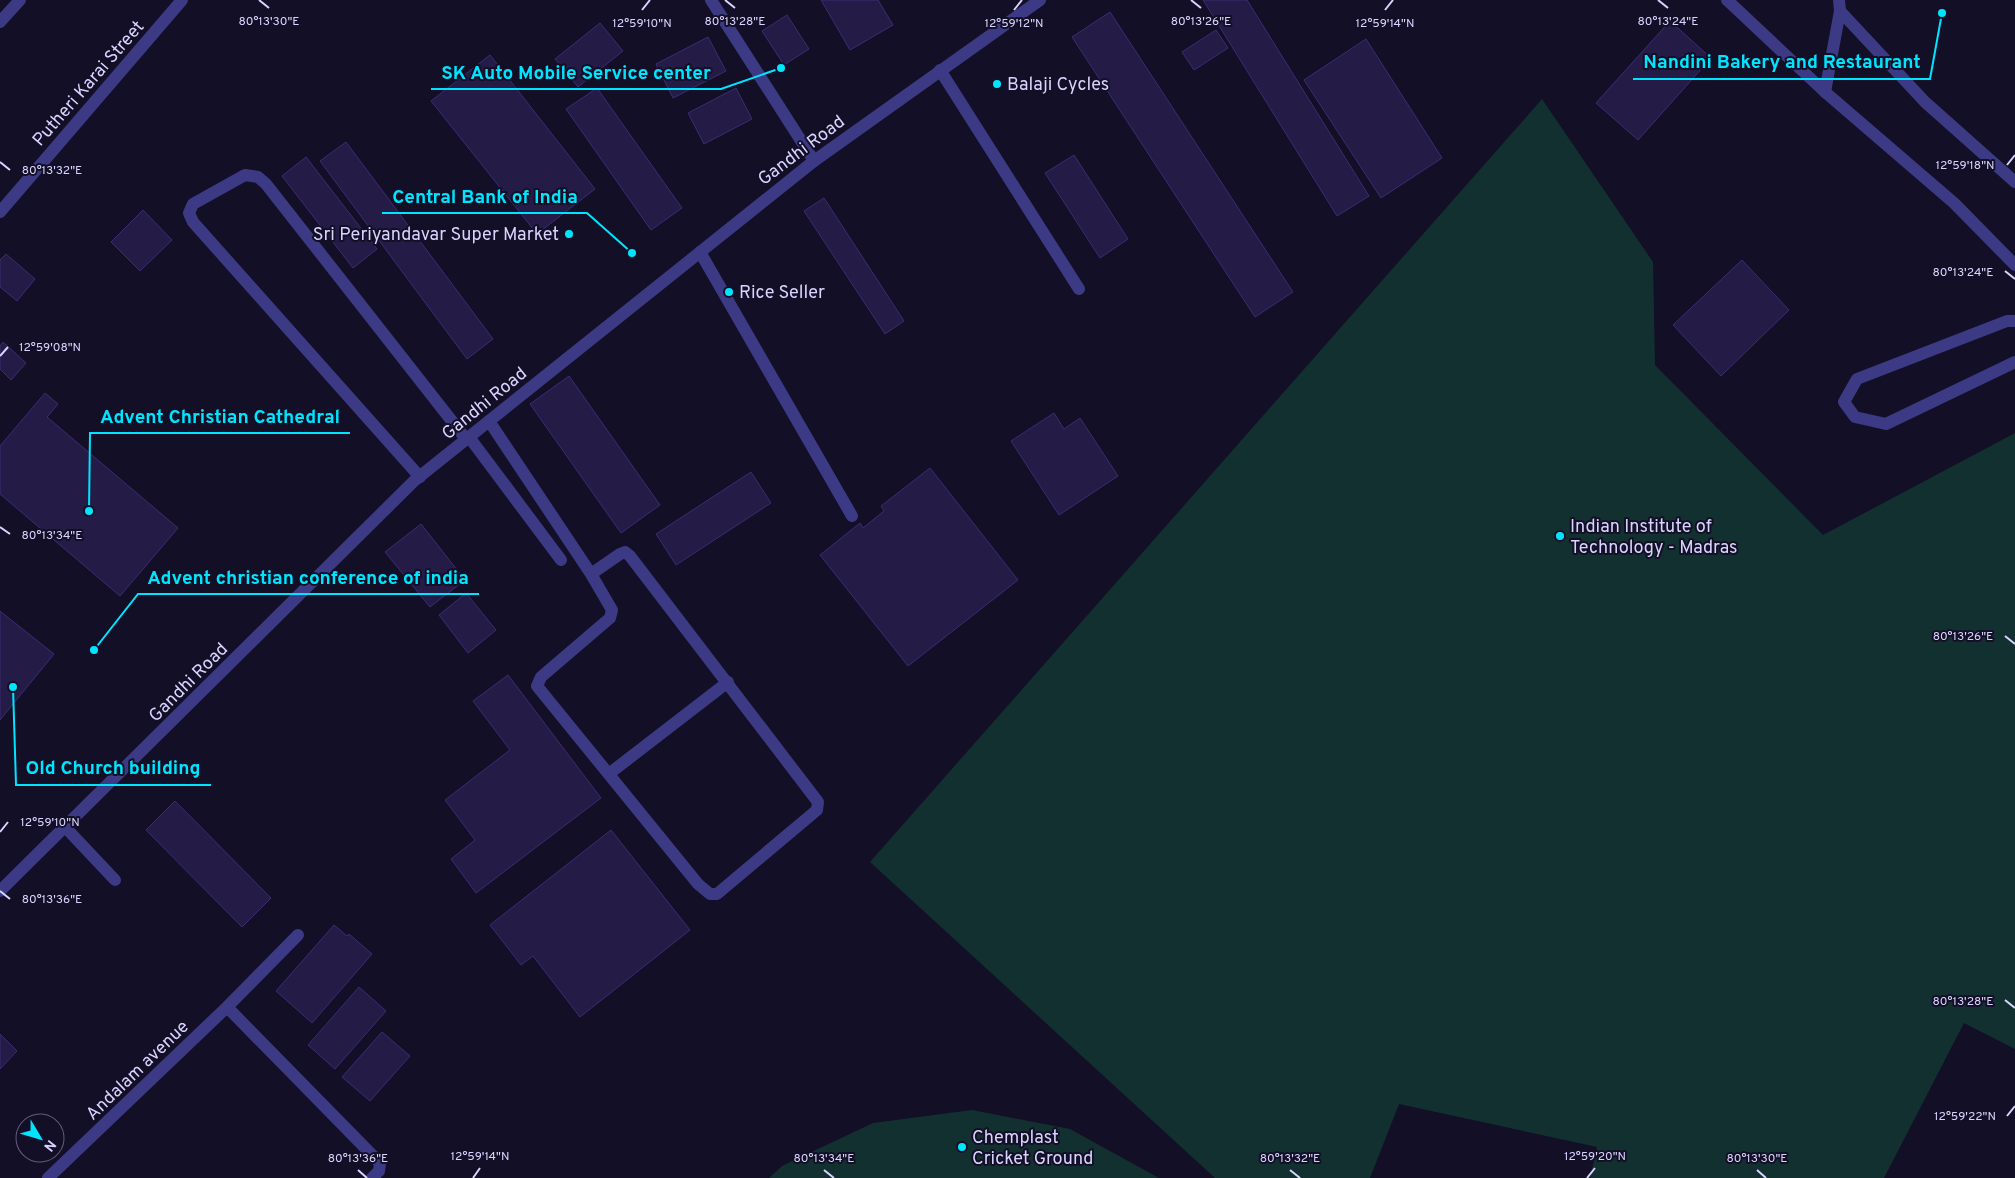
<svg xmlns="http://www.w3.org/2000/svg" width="2015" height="1178" viewBox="0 0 2015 1178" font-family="Overpass,sans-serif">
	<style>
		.green { fill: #12302f }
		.building { fill: #241b47; stroke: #3b2d73 }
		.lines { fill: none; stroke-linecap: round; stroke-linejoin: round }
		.service { stroke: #3d3a85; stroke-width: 12 }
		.minor { stroke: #3d3a85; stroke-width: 12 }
		.tertiary { stroke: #3d3a85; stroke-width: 12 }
		.ticks { fill: none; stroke: #d9d4ff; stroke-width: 2 }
		.poi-dot { fill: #00e5ff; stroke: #130f26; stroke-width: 2 }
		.labels { text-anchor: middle; stroke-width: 4; stroke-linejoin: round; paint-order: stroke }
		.street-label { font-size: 18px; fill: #d9d4ff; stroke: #130f26 }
		.poi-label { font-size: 18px; fill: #d9d4ff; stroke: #130f26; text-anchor: start }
		.ticks-label { font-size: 12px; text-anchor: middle; fill: #d9d4ff; stroke: #130f26; stroke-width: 4; stroke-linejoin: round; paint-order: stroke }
		.leader { fill: none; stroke: #00e5ff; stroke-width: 2 }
		.callout-dot { fill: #00e5ff; stroke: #130f26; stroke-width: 2 }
		.callout-label { font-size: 19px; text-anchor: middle; font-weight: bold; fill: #00e5ff; stroke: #130f26; stroke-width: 4; stroke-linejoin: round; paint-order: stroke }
	</style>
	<rect width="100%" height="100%" fill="#130f26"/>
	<g class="green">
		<polygon points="1542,99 1653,262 1655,365 1823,535 2015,433 2015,1049 1964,1023 1884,1178 1590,1178 1597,1147 1399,1104 1370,1178 1215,1178 870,862"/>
		<polygon points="972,1110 1070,1129 1159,1178 769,1178 782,1166 873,1123"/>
	</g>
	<g class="building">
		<polygon points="821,0 878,0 893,25 850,50"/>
		<polygon points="1203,0 1247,0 1369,196 1337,216"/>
		<polygon points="1110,12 1293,292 1255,317 1072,37"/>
		<polygon points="787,15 809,49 784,65 762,31"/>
		<polygon points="1670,21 1711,58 1638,140 1596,103"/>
		<polygon points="600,23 623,51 578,87 555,59"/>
		<polygon points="1216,30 1228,48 1194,70 1182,52"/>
		<polygon points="708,37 726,71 673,98 656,64"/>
		<polygon points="1366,39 1442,158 1381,198 1304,80"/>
		<polygon points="490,55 595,189 537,234 431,101"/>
		<polygon points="597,88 682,208 651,230 566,109"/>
		<polygon points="736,88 752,119 704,144 688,113"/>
		<polygon points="346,142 493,339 467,359 320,161"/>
		<polygon points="1074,155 1128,239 1100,258 1045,173"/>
		<polygon points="306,157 377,249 353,268 282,176"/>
		<polygon points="824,198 904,321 885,334 804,211"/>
		<polygon points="143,210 172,240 140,271 111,242"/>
		<polygon points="6,254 35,279 17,301 0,287 0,260"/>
		<polygon points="1742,260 1789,310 1721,376 1673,325"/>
		<polygon points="3,342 26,363 11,380 0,369 0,346"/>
		<polygon points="569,376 660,505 621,533 530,404"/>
		<polygon points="45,393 58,404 47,417 178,528 120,596 0,494 0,446"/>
		<polygon points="1054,413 1064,429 1080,418 1118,476 1059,515 1011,441"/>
		<polygon points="930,468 1018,580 908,666 820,555 860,523 863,528 884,511 881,506"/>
		<polygon points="751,472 771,503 676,565 656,534"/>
		<polygon points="421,524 465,580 430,607 385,552"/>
		<polygon points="466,593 496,630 468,653 439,615"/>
		<polygon points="0,611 54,654 0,720"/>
		<polygon points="508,675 601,798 476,893 451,859 475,840 445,800 510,750 473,701"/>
		<polygon points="175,801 271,898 242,927 146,830"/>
		<polygon points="611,830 690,930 580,1017 533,956 521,965 490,925"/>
		<polygon points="334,925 347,936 349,934 372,954 312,1023 276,991"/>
		<polygon points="359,987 386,1011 335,1069 308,1045"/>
		<polygon points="382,1032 410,1056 370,1101 342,1077"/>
		<polygon points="0,1034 17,1051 0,1069"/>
	</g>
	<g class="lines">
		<g class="service">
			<polyline points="1727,0 1825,92 1954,203 2015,265"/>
			<polyline points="1825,92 1840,11"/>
			<polyline points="2015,321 2007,321 1857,379 1844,402 1855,417 1886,424 2015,362"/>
			<polyline points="65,827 115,880"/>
		</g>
		<g class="minor">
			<polyline points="711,0 814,161"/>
			<polyline points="1839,0 1840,11 1925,102 2015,182"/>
			<polyline points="0,22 20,0"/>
			<polyline points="940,70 1079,289"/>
			<polyline points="0,212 182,0"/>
			<polyline points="700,252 852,516"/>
			<polyline points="489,421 591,574 612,610 610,618 541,677 537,686 698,884 710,894 717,894 817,810 818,802 630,556 625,552 620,554 591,574"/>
			<polyline points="469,437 561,560"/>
			<polyline points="420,477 193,222 189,213 193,204 245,175 258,177 266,184 466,439"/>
			<polyline points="610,773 728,682"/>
			<polyline points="227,1007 380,1163 379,1171 372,1178"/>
			<polyline points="48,1178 227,1007 298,935"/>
		</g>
		<polyline class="tertiary" points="0,891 414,481 814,161 1040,0"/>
	</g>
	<path class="ticks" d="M 259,0 L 269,8M 725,0 L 735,8M 1191,0 L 1201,8M 1658,0 L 1668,8M 642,10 L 650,0M 1014,10 L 1022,0M 1385,10 L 1393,0M 0,162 L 10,170M 2007,165 L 2015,155M 2005,271 L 2015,279M 0,356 L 8,347M 0,527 L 10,534M 2005,636 L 2015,644M 0,832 L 8,822M 0,891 L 10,899M 2005,1000 L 2015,1008M 2007,1116 L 2015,1106M 358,1170 L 367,1178M 824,1170 L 834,1178M 1290,1170 L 1300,1178M 1757,1170 L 1766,1178M 473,1178 L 480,1168M 1587,1178 L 1595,1168"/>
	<g class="poi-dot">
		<circle cx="997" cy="84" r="5"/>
		<circle cx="569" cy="234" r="5"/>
		<circle cx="729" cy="292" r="5"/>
		<circle cx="1560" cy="536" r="5"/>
		<circle cx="962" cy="1147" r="5"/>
	</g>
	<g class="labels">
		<g class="street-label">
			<text transform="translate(88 83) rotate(-49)" y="6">Putheri Karai Street</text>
			<text transform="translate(801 150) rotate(-37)" y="6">Gandhi Road</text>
			<text transform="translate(484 403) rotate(-39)" y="6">Gandhi Road</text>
			<text transform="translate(188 682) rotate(-45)" y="6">Gandhi Road</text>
			<text transform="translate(137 1070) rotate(-44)" y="6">Andalam avenue</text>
		</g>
		<g class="poi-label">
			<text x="1007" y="90">Balaji Cycles</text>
			<text x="559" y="240" text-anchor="end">Sri Periyandavar Super Market</text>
			<text x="739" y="298">Rice Seller</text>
			<text x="1570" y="532">Indian Institute of<tspan x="1570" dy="21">Technology - Madras</tspan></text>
			<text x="972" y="1143">Chemplast<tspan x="972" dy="21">Cricket Ground</tspan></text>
		</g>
	</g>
	<g class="ticks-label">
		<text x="269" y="25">80°13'30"E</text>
		<text x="735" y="25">80°13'28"E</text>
		<text x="1201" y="25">80°13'26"E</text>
		<text x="1668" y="25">80°13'24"E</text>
		<text x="642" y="27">12°59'10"N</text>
		<text x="1385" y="27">12°59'14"N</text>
		<text x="1014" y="27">12°59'12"N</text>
		<text x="1965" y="169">12°59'18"N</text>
		<text x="52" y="174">80°13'32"E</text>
		<text x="1963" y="276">80°13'24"E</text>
		<text x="50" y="351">12°59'08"N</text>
		<text x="52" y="539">80°13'34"E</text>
		<text x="1963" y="640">80°13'26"E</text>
		<text x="50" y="826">12°59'10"N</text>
		<text x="52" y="903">80°13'36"E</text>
		<text x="1963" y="1005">80°13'28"E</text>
		<text x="1965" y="1120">12°59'22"N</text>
		<text x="480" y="1160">12°59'14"N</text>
		<text x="1595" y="1160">12°59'20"N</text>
		<text x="358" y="1162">80°13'36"E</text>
		<text x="824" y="1162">80°13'34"E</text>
		<text x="1290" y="1162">80°13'32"E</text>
		<text x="1757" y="1162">80°13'30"E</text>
	</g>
	<path class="leader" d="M1942 13L1930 79H1633M781 68L721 89H431M632 253L587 213H382M89 511L90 433H350M94 650L138 594H479M13 687L16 785H211"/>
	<g class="callout-dot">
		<circle cx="1942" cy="13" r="5"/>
		<circle cx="781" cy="68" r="5"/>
		<circle cx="632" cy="253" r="5"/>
		<circle cx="89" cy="511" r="5"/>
		<circle cx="94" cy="650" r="5"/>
		<circle cx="13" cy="687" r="5"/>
	</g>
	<g class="callout-label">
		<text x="1782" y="68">Nandini Bakery and Restaurant</text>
		<text x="576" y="79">SK Auto Mobile Service center</text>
		<text x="485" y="203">Central Bank of India</text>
		<text x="220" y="423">Advent Christian Cathedral</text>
		<text x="308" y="584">Advent christian conference of india</text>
		<text x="113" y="774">Old Church building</text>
	</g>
	<g transform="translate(40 1138) rotate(128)"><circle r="24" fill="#130f26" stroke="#625e7d"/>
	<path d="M0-4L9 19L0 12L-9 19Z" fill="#00e5ff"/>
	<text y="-8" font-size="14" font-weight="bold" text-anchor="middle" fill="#d9d4ff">N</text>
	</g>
</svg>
